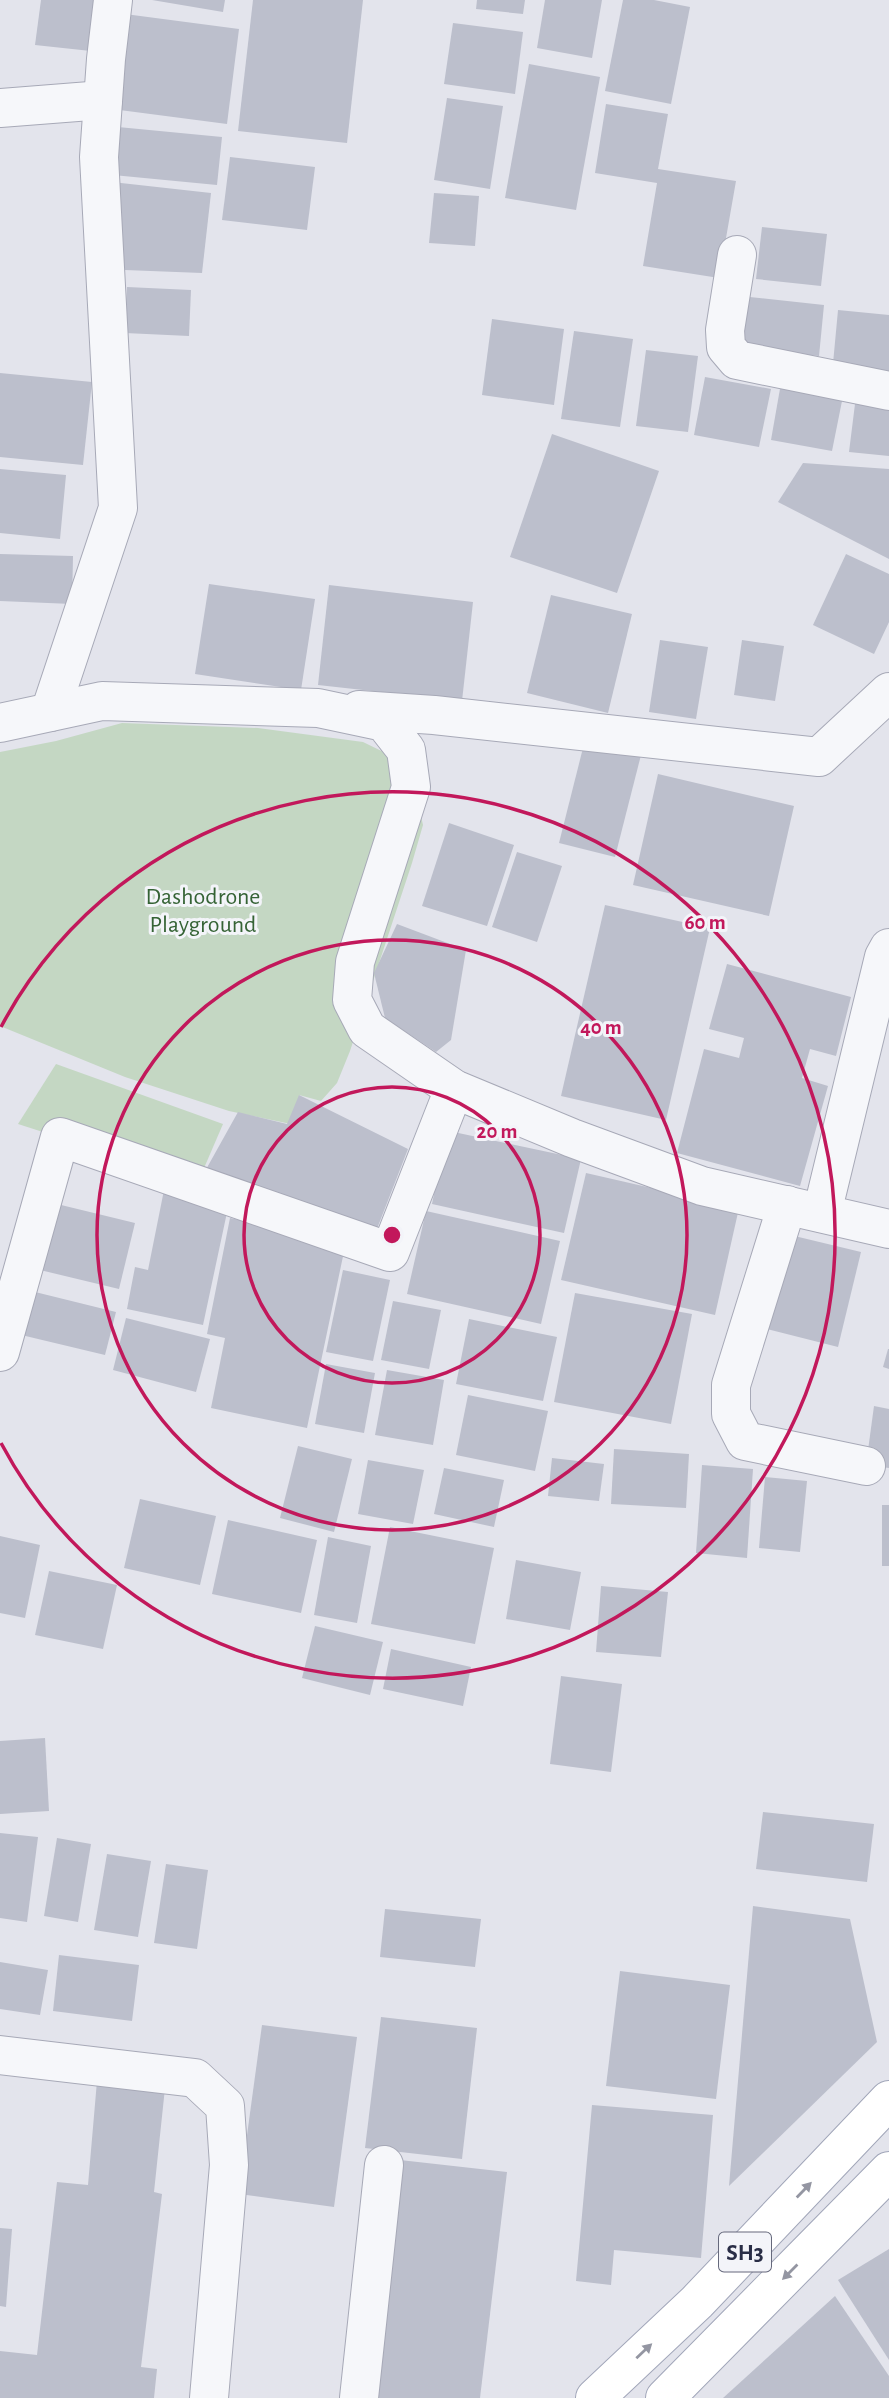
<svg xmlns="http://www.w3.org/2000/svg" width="889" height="2398" viewBox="0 0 889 2398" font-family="'Alegreya Sans',sans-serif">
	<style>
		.green { fill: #c4d7c3 }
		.building { fill: #bcbfcc }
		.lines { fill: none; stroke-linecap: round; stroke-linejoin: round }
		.minor-casing { stroke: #a7a9b7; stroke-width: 40 }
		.major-casing { stroke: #a1a6b9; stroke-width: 40 }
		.minor { stroke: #f6f7fa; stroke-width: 38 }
		.major { stroke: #fff; stroke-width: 38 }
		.oneway { fill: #9496a2 }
		.ring { fill: none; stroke: #c2185b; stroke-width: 3.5 }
		.labels { text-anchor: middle; stroke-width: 6; stroke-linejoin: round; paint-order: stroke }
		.shield { fill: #f3f4f9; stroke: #66697c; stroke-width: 2 }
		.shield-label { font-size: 23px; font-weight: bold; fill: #292d46 }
		.park-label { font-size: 24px; fill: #356335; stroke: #f3f4f9 }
		.centre { fill: #c2185b; stroke: #f3f4f9; stroke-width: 3.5 }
		.ring-label { font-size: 21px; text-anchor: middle; font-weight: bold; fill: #c2185b; stroke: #f3f4f9; stroke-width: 6; stroke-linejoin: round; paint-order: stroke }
	</style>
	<rect width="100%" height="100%" fill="#e3e4ec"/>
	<g class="green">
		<polygon points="122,723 258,728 363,742 400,760 413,781 423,825 412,863 350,1051 337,1083 321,1101 299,1095 305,1127 229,1111 125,1077 0,1026 0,752 56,741"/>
		<polygon points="56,1064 223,1124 198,1182 18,1124"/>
	</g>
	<g class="building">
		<polygon points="41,0 94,0 100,52 35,45"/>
		<polygon points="152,0 225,0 223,12"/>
		<polygon points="253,0 363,0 347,143 238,131"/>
		<polygon points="477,0 525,0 523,14 476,9"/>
		<polygon points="545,0 602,0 592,58 537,48"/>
		<polygon points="623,0 654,0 690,7 671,104 605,91"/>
		<polygon points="125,14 239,29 227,124 112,109"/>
		<polygon points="453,23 523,32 515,94 444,84"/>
		<polygon points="529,64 600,77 576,210 505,198"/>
		<polygon points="447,98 503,106 490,189 434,180"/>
		<polygon points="606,104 668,114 658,169 736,181 719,278 643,266 657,183 595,173"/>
		<polygon points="118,127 222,137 217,185 113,175"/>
		<polygon points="230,157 315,167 307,230 222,220"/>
		<polygon points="112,182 211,193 202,273 125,270 110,226"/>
		<polygon points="434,193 479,196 475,246 429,243"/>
		<polygon points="762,227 827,234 821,286 756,279"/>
		<polygon points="127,287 191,290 189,336 125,333"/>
		<polygon points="740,296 824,305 819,356 735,347"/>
		<polygon points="838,310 889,315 889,379 832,374"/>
		<polygon points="492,319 564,329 554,405 482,395"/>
		<polygon points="574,331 633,339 620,427 561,419"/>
		<polygon points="646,350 698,356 688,432 636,426"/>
		<polygon points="0,373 92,382 83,465 0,457"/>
		<polygon points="705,377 771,389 759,447 694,435"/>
		<polygon points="781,383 843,396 832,451 771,440"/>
		<polygon points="855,404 889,408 889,456 849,452"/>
		<polygon points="552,434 659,471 617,593 510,557"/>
		<polygon points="803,463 889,469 889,559 778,502"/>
		<polygon points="0,469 66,475 60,539 0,533"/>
		<polygon points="0,554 73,556 72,604 0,601"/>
		<polygon points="846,554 889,574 889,622 874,654 813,625"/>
		<polygon points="209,584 315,599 301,690 195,674"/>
		<polygon points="329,585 473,602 462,701 318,685"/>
		<polygon points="551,595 632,614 608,713 527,693"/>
		<polygon points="660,640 708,647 696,719 649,712"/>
		<polygon points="742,640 784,646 775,701 734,695"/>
		<polygon points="585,740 641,755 615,857 559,843"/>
		<polygon points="658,774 794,806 769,916 633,885"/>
		<polygon points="449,823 514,845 487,926 422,906"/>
		<polygon points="517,852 562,866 537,942 492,927"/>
		<polygon points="605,905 710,928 666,1120 561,1096"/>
		<polygon points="397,924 466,950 451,1040 436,1052 385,1018 374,973"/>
		<polygon points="727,964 851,997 836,1056 810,1049 802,1078 828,1086 800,1186 677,1153 704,1049 739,1058 744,1038 709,1029"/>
		<polygon points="299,1095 408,1149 373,1239 204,1173 238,1112 287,1124"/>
		<polygon points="449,1131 581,1159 564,1233 432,1204 441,1159"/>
		<polygon points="586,1173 739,1208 715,1315 561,1280"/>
		<polygon points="164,1190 229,1203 203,1325 127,1309 135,1267 148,1270"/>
		<polygon points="57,1204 135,1223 119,1289 40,1270"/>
		<polygon points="426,1211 560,1241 541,1324 407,1294"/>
		<polygon points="230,1218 346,1242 307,1428 211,1408 225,1338 207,1334"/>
		<polygon points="782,1233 861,1252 838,1347 759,1327"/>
		<polygon points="343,1270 390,1280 373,1361 326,1352"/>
		<polygon points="23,1289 116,1312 105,1355 13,1333"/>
		<polygon points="575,1293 692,1314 671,1424 554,1402"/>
		<polygon points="393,1301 441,1310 429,1369 381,1360"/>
		<polygon points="126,1318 210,1339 196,1392 113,1370"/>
		<polygon points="469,1319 557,1337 543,1401 456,1384"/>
		<polygon points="888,1349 889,1349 889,1369 883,1367"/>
		<polygon points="326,1364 375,1373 364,1433 315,1424"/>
		<polygon points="387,1370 444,1380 433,1445 375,1435"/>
		<polygon points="468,1395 548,1411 535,1471 456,1455"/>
		<polygon points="874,1406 889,1409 889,1468 866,1465"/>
		<polygon points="298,1446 352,1459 334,1532 280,1518"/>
		<polygon points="614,1449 689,1454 686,1508 611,1504"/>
		<polygon points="552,1458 604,1464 599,1501 548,1496"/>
		<polygon points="368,1460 424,1470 413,1524 358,1514"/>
		<polygon points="702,1465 753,1469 747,1558 696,1553"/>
		<polygon points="444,1468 504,1480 494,1527 434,1514"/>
		<polygon points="765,1477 807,1481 800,1552 759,1548"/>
		<polygon points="140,1499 216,1516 200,1585 124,1568"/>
		<rect x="882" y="1505" width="7" height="61"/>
		<polygon points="228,1520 317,1540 301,1613 212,1594"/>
		<polygon points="390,1527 494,1548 475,1644 371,1624"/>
		<polygon points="0,1536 40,1545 25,1618 0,1613"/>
		<polygon points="328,1537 371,1546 357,1623 314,1615"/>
		<polygon points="516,1560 581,1572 570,1630 506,1619"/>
		<polygon points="49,1571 117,1585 103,1649 35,1635"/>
		<polygon points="601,1586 668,1592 661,1657 596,1652"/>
		<polygon points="315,1626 383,1642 370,1695 302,1678"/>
		<polygon points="391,1649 471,1667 463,1706 383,1689"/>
		<polygon points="561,1676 622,1684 611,1772 550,1764"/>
		<polygon points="45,1738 49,1811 0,1814 0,1741"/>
		<polygon points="763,1812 874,1824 867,1882 756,1869"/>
		<polygon points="0,1833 38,1837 27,1922 0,1918"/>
		<polygon points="57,1838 91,1844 78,1922 44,1916"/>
		<polygon points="107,1854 151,1861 138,1937 94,1930"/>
		<polygon points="166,1864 208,1870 197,1949 154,1943"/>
		<polygon points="753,1906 850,1919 877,2042 729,2186"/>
		<polygon points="385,1909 481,1919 475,1967 380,1957"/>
		<polygon points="59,1955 139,1965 132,2021 53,2011"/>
		<polygon points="0,1962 48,1970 40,2015 0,2009"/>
		<polygon points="620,1971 730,1985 716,2099 606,2086"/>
		<polygon points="381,2017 477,2028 462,2159 365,2148"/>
		<polygon points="262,2025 357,2037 334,2207 239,2194"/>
		<polygon points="97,2081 165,2088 154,2192 162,2194 141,2367 157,2369 154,2398 0,2398 0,2351 37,2355 57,2182 88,2185"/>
		<polygon points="592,2105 713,2115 701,2258 614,2250 611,2285 576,2281"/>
		<polygon points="400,2160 507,2172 480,2398 373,2398"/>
		<polygon points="0,2228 12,2229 6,2307 0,2306"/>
		<polygon points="889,2249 889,2360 838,2280"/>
		<polygon points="835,2296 889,2376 889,2398 723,2398"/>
	</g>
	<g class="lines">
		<defs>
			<g id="minor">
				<polyline points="0,108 103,100"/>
				<polyline points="737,255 725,330 726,347 737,360 889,391"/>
				<polyline points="359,710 434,715 819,757 889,692"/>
				<polyline points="50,712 118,508 99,157 106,59 113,0"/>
				<polyline points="0,723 102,701 318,708 384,722 406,750 411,787 355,962 352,1000 367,1029 454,1089 572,1138 702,1186 889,1229"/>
				<polyline points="787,1205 731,1385 731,1414 745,1441 866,1466"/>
				<polyline points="822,1213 884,957 889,948"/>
				<polyline points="0,1352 60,1137 390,1252 454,1089"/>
				<polyline points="0,2055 195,2078 225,2106 229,2165 209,2398"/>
				<polyline points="359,2398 384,2165"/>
			</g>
			<g id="major">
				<polyline points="595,2398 697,2302 889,2100"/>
				<polyline points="665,2398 889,2171"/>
			</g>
		</defs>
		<use href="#minor" class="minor-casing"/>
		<use href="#major" class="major-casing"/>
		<use href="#minor" class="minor"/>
		<use href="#major" class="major"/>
	</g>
	<defs><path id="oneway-solid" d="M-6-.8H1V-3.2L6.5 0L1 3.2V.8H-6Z" transform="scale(1.75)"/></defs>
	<g class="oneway">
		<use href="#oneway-solid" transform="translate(804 2190) rotate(-46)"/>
		<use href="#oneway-solid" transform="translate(790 2272) rotate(135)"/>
		<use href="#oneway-solid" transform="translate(644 2351) rotate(-43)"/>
	</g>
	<g class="ring">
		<circle cx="392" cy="1235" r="148"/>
		<circle cx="392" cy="1235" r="295"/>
		<path d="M1 1027A443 443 0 1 1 1 1443"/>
	</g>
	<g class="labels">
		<rect class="shield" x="719" y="2232.5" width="52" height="39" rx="5"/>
		<g class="shield-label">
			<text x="745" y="2260">SH3</text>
		</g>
		<g class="park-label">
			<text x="203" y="904">Dashodrone<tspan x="203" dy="28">Playground</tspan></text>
		</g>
	</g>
	<circle cx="392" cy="1235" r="10" class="centre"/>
	<g class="ring-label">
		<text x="705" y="929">60 m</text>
		<text x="601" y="1034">40 m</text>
		<text x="497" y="1138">20 m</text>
	</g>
</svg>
